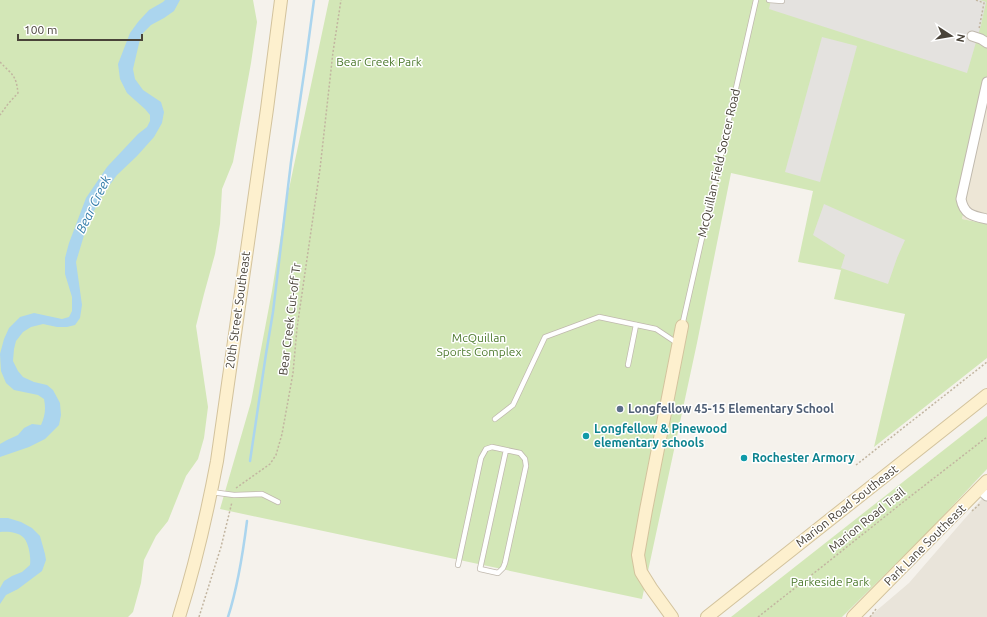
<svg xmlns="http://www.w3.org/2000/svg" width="987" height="617" viewBox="0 0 987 617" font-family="Ubuntu,sans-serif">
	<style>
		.residential { fill: #e9e4da }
		.education { fill: #ede6d6 }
		.green { fill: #d3e7b7 }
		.parking { fill: #e4e2df }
		.water { fill: #abd5ee }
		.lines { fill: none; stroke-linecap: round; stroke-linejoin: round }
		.stream { stroke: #abd5ee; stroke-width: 2.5 }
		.lane-casing { stroke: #c0b9ae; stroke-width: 6 }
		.street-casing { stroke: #c0b9ae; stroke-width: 11 }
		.secondary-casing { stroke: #d3c39d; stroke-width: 14 }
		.path { stroke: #c2b5a0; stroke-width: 1.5; stroke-dasharray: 2 2; stroke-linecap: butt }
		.lane { stroke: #fff; stroke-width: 4.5 }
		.street { stroke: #fff; stroke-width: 9 }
		.secondary { stroke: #fdf0ce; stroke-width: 12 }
		.service-dot { fill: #5c6f8a; stroke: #fff; stroke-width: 1.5 }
		.culture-dot { fill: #0f9aa8; stroke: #fff; stroke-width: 1.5 }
		.labels { text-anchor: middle; stroke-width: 3; stroke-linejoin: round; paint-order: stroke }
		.park-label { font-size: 12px; fill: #4d7a2e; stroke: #fff }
		.street-label { font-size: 12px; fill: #494339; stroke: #fff }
		.service-label { font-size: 12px; font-weight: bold; fill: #4e5e75; stroke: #fff; text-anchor: start }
		.culture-label { font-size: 12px; font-weight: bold; fill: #0d838f; stroke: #fff; text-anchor: start }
		.water-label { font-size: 13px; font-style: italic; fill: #337caa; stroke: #fff }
	</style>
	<rect width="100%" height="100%" fill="#f5f2ec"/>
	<polygon class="residential" points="987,493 987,617 869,617 909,583"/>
	<polygon class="education" points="987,104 987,224 962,219"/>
	<g class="green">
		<polygon points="0,0 253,0 257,22 251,63 233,162 222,189 220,224 215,254 204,294 196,326 208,407 204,438 198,459 186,476 168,521 156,536 144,560 141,583 133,612 128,617 0,617"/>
		<polygon points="329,0 987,0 987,104 962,219 987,224 987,358 874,447 905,314 834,299 841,270 798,262 813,191 731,173 697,343 642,599 220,509 251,402 272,291 286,203"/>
		<polygon points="987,416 987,469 929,531 842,617 731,617"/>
	</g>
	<g class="parking">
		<polygon points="771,0 980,0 986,2 981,25 967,73 769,9"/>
		<polygon points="822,37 857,46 820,182 785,172"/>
		<polygon points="824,204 905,240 897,258 888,284 841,268 845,255 813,235"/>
	</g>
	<g class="water">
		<path d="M 165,0 L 180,0 L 174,11 L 164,18 L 151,25 L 141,35 L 133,69 L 135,79 L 143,90 L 161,102 L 164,112 L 162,123 L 154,137 L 137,156 L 117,175 L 103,194 L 88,222 L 76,262 L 82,305 L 80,318 L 75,325 L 67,327 L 57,327 L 43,324 L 31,327 L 23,332 L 16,341 L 14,349 L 13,361 L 18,371 L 23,377 L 34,382 L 47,385 L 53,390 L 60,403 L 61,415 L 59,425 L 45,439 L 29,447 L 0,457 L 0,444 L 7,440 L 18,435 L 24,428 L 32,424 L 41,425 C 45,416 46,409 44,399 L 38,395 L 14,390 L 6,383 L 1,371 L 0,354 L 4,339 L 9,328 L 20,317 L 34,313 L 62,319 L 69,317 L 72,311 L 72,297 L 65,274 L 65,258 L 69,243 L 86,198 L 107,167 L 138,134 L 147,127 L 150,121 L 150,115 L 145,109 L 127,93 L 120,79 L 118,64 L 130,33 L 138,22 L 149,10 L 163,2 Z"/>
		<path d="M 0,518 L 8,518 L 21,522 L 32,528 L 40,536 L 45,554 L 46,560 L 42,571 L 18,589 L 6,595 L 0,604 L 0,588 L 4,581 L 12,576 L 22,572 L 30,565 C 31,558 29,544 24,538 C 19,532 7,531 0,532 Z"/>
	</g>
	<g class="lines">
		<g class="stream">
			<polyline points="250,461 266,354 273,312 291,162 306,60 314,0"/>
			<path d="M 228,617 C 238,586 243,553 247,521"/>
		</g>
		<defs>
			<g id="lane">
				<polyline points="769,0 782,1"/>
				<polyline points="682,326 756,0"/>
				<polyline points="628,365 636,325"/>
				<polyline points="495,419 513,405 545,337 599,317 656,329 677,343"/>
				<polyline points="211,492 234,495 262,494 278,502"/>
				<polyline points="458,565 481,458 486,449 492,447 520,453 525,459 526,466 505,563 503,568 498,573 480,569 506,450"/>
			</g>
			<g id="street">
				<polyline points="972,36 981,39 987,43"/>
				<path d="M 987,82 L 961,199 C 964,215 973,216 987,219"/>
				<polyline points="979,489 987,496"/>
			</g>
			<g id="secondary">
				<path d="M 179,617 C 195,566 207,514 217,461 L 267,109 L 281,0"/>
				<polyline points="672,617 651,588 641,572 638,555 646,510 682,326"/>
				<polyline points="707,617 987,395"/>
				<polyline points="853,617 987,481"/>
			</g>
		</defs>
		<use href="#lane" class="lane-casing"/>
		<use href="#street" class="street-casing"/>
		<use href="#secondary" class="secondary-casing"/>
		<g class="path">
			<polyline points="976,0 984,3 979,29"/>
			<path d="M 0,62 C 12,75 16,74 18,93 L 8,104 L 0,115"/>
			<polyline points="856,465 987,362"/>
			<polyline points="236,488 270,464 276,455 282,434 293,373 297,328 320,169 333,52 341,0"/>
			<polyline points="972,511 981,503"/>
			<polyline points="199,617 221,547 232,502"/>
			<polyline points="758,617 828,562 907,499 987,437"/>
			<polyline points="870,617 876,609"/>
		</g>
		<use href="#lane" class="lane"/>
		<use href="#street" class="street"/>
		<use href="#secondary" class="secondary"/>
	</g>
	<circle class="service-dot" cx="620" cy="409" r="4"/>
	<g class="culture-dot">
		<circle cx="586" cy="436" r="4"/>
		<circle cx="744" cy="458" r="4"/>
	</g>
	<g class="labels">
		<g class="park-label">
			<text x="379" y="66">Bear Creek Park</text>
			<text x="479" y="342">McQuillan<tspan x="479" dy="14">Sports Complex</tspan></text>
			<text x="830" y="586">Parkeside Park</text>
		</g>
		<g class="street-label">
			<text transform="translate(719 163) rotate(-77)" y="4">McQuillan Field Soccer Road</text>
			<text transform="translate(238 310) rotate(-82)" y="4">20th Street Southeast</text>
			<text transform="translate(290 319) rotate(-83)" y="4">Bear Creek Cut-off Tr</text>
			<text transform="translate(847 506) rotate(-38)" y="4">Marion Road Southeast</text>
			<text transform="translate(867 520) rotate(-39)" y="4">Marion Road Trail</text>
			<text transform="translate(925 545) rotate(-45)" y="4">Park Lane Southeast</text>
		</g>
		<g class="service-label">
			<text x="628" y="413">Longfellow 45-15 Elementary School</text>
		</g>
		<g class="culture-label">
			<text x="594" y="433">Longfellow &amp; Pinewood<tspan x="594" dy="14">elementary schools</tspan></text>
			<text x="752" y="462">Rochester Armory</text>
		</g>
		<g class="water-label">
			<text transform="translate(93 204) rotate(-64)" y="5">Bear Creek</text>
		</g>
	</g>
	<g transform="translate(951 36) rotate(102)" stroke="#ffffff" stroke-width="3" paint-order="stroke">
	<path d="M0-3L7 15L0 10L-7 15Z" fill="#494339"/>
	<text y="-6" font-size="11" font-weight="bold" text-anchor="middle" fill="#494339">N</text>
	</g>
	<path d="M18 34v6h124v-6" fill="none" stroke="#494339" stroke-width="2"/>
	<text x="24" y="34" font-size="12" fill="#494339" stroke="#ffffff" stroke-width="3" paint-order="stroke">100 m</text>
</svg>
